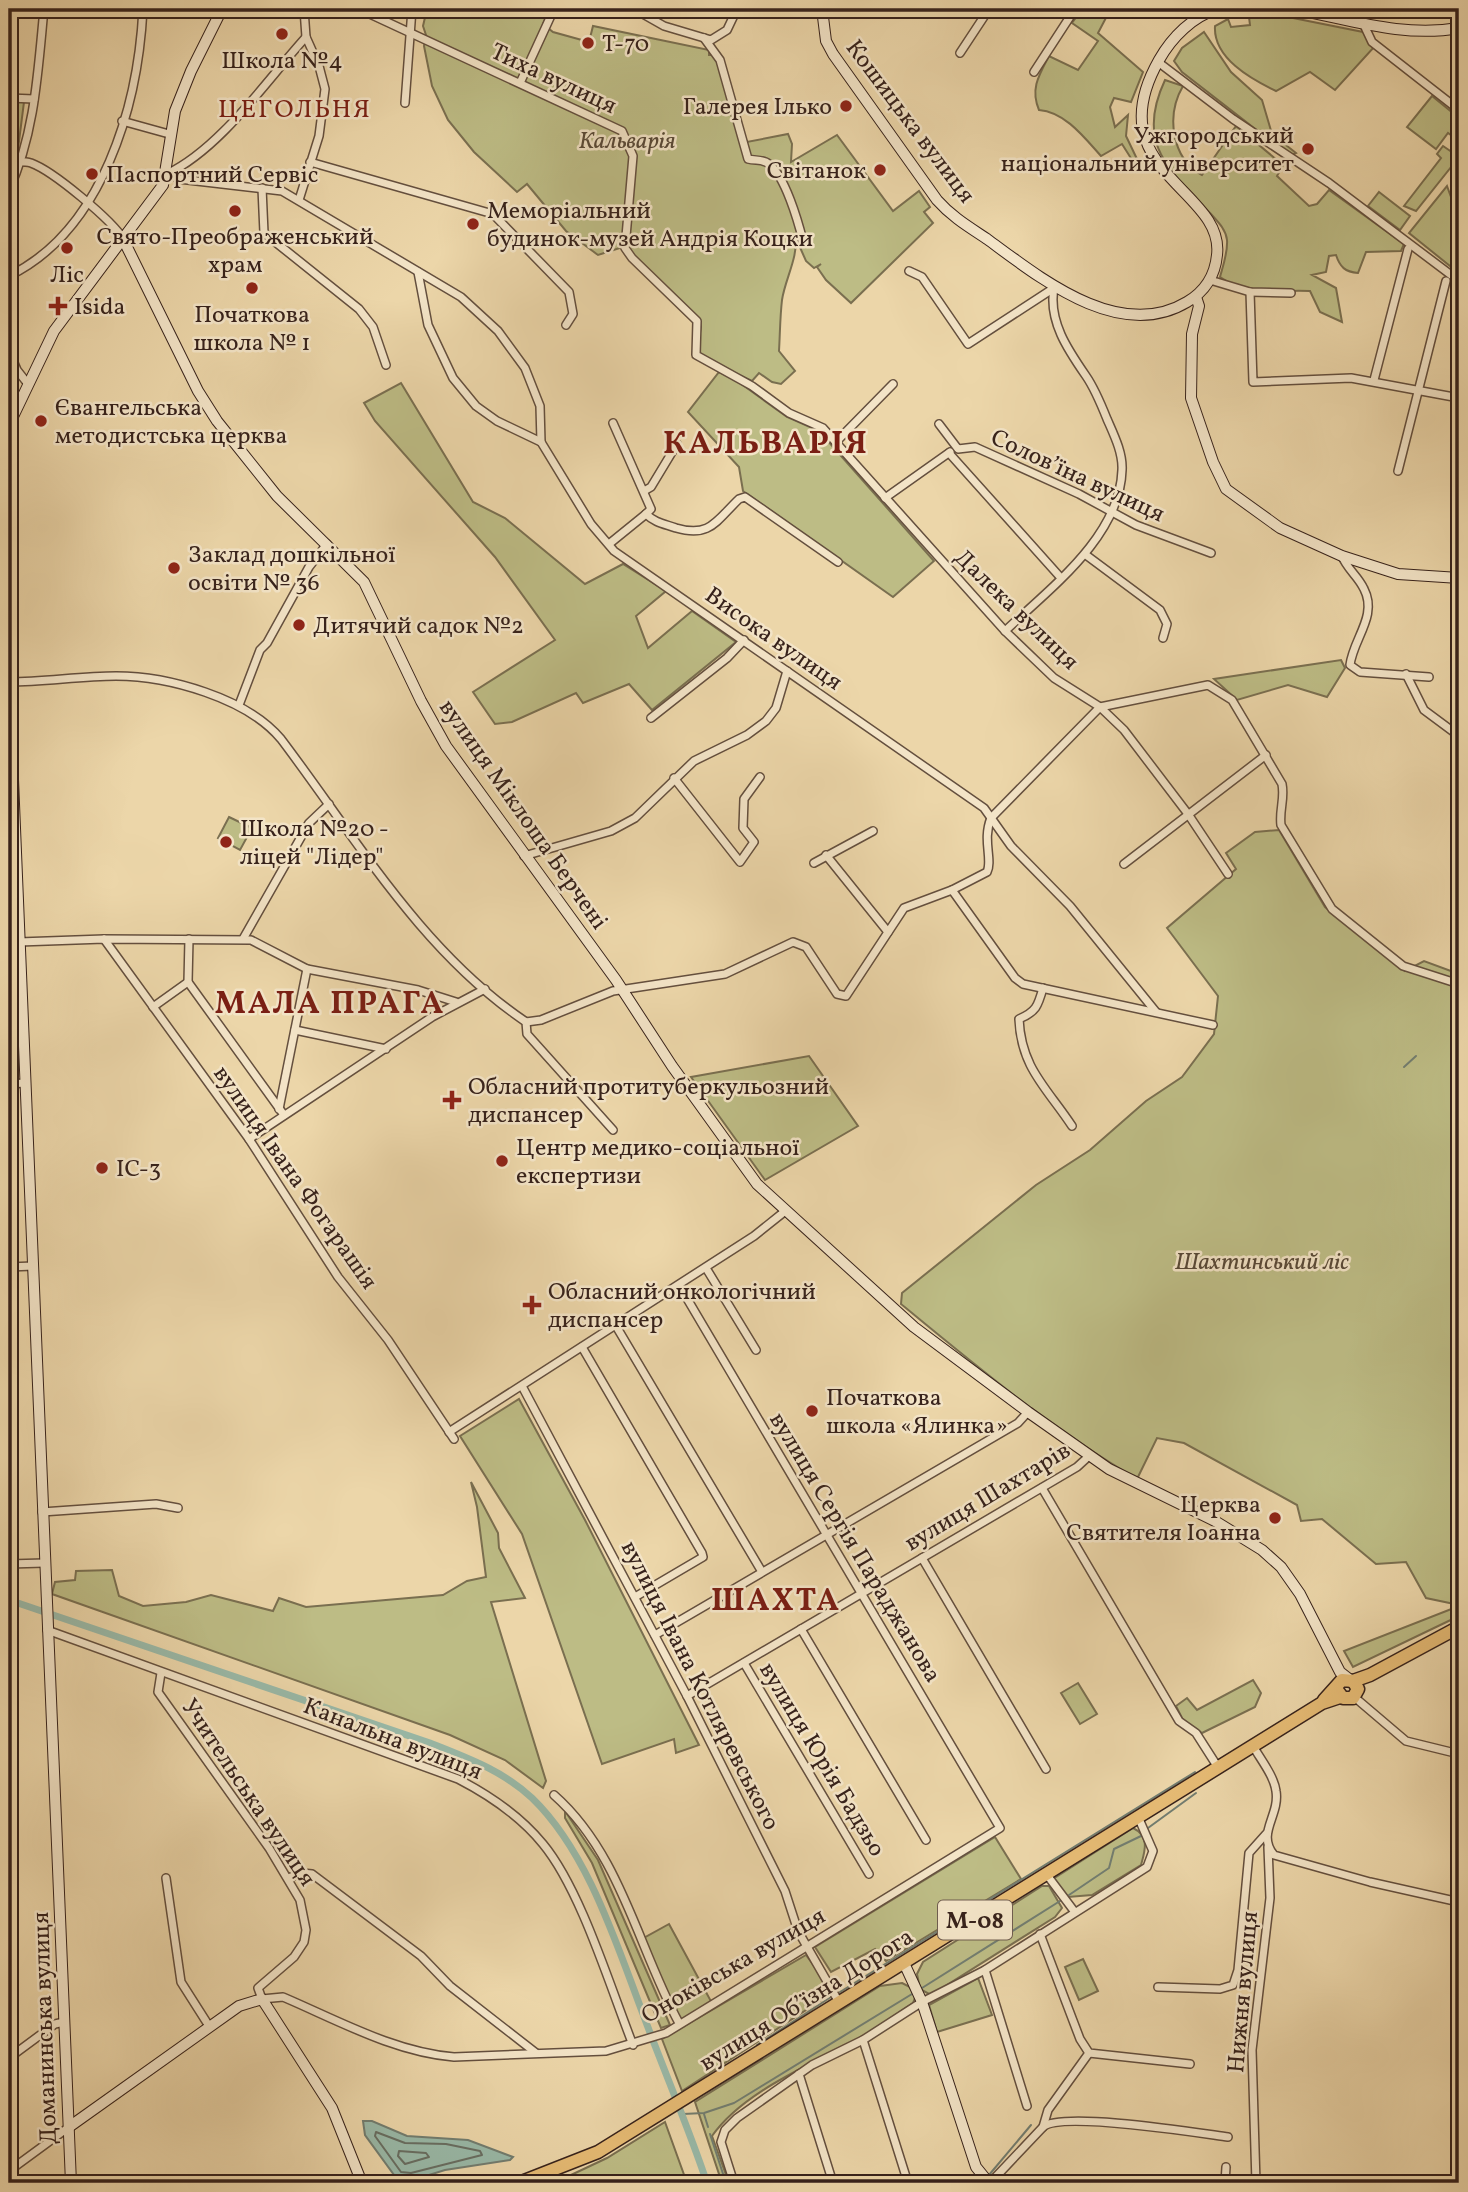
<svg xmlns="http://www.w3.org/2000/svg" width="1468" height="2192" viewBox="0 0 1468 2192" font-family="Vollkorn,serif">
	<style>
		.green { fill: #bdbc85; stroke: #7a6f50; stroke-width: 2 }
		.water { fill: #99b9a8; stroke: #727d70; stroke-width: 2 }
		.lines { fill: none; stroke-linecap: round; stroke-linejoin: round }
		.shore { stroke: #686e62; stroke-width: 2 }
		.stream { stroke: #727d70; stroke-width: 2 }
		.canal { stroke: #99b9a8; stroke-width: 7 }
		.street-casing { stroke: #644f3e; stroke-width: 10 }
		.secondary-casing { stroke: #37221b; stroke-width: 12 }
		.highway-casing { stroke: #37221b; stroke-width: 15 }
		.street { stroke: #f3e4c7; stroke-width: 7 }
		.secondary { stroke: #f3e4c7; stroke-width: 10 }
		.highway { stroke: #e6bb74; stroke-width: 12 }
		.poi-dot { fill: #8f2418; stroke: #f3e4c7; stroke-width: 2.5 }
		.labels { text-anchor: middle; stroke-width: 5; stroke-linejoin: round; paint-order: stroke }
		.shield { fill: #f3e4c7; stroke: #6f5c4f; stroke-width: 2 }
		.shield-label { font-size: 23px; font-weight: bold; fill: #37221b }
		.poi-label { font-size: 24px; fill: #37221b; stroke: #f3e4c7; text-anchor: start }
		.street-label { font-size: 24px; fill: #37221b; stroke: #f3e4c7 }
		.park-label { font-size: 24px; font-style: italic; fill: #584836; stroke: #f3e4c7 }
		.neighbourhood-label { font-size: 26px; letter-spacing: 2px; fill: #7a1f14; stroke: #f3e4c7 }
		.district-label { font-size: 32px; font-weight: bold; letter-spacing: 2px; fill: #7a1f14; stroke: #f3e4c7 }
	</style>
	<rect width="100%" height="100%" fill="#ecd6a9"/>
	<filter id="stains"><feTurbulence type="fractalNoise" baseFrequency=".00286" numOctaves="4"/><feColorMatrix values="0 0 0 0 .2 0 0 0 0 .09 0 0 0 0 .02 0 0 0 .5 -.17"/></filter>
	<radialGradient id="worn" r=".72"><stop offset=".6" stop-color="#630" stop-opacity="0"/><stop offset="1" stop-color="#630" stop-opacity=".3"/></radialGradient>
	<g class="green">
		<path d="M 427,9 L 495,9 L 547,15 L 543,24 L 553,32 L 589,42 L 593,26 L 709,50 L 709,55 L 715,55 L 719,63 L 730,110 L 737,130 L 747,142 L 788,134 L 792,144 L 791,162 L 837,135 L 893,211 L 919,191 L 930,207 L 924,212 L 933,223 L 851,303 L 826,280 L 817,267 L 821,264 L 814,268 L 806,261 L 795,236 C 799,256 785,279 782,300 C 780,317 780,334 779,351 L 795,371 L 781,384 L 772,382 L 759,373 L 752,381 L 701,357 L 697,350 L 701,327 L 699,318 L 633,256 L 626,246 L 598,255 L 566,231 L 527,184 L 517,192 L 474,152 L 448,120 L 432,86 L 424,46 L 426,35 L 423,26 Z"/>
		<path d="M 1082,9 L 1109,12 L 1098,33 L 1143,72 L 1131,102 L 1114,98 L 1110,107 L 1115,127 L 1128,115 L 1126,136 L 1137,159 L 1134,163 L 1122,144 L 1101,156 C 1084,137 1065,112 1039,110 C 1030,89 1039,75 1049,56 L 1078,70 L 1098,41 L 1072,23 Z"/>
		<path d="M 1273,14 L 1363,32 L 1375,46 L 1335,90 L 1310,72 L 1276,91 C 1251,79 1213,58 1215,26 L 1228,19 L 1231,27 L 1250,25 L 1249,17 Z"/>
		<polygon points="1204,32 1231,72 1262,100 1272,134 1296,153 1290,156 1182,72 1174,61 1182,48"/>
		<path d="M 1165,80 L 1183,86 C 1166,115 1171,158 1202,175 L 1236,126 L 1283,165 L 1277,176 L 1309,206 L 1317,204 L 1329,190 L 1404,244 L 1401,251 L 1366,252 L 1358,273 C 1345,272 1340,267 1336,255 L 1329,256 L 1326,272 L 1312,275 L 1336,288 L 1342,322 L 1320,312 L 1310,291 C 1280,290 1245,295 1220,277 C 1223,266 1228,252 1227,240 C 1226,229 1217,221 1210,213 C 1169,169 1135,144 1165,80 Z"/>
		<polygon points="1432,96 1459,118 1459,141 1448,133 1436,149 1407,127"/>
		<polygon points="9,102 24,102 17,157 10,156"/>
		<polygon points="1443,146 1459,157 1416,211 1404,206 1441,158 1437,154"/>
		<polygon points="1447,186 1451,197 1459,187 1459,254 1450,266 1409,233"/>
		<polygon points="1379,192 1410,216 1400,230 1368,206"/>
		<polygon points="719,372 733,378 787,417 819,431 934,561 893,597 743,491 739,467 688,412"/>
		<polygon points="401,383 473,502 505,518 585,584 623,564 666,591 636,616 648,648 692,611 736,642 652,710 629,684 583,703 576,693 512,722 495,724 473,692 555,640 495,557 375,421 364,403"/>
		<polygon points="1341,660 1345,668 1327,697 1288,685 1237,700 1214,679"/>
		<polygon points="229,817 252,828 240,850 218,838"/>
		<path d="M 1279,830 L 1325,907 L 1405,971 L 1424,961 L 1459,974 L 1459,1605 L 1426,1598 L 1406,1562 L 1376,1564 L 1322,1519 L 1301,1521 L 1297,1505 L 1184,1443 L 1157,1438 L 1137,1479 C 1053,1430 976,1366 901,1304 L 902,1293 L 1036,1185 L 1090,1150 L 1146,1101 L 1182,1077 L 1214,1034 L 1218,996 L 1167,928 L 1236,869 L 1226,853 L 1255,832 Z"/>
		<polygon points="809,1056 858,1126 765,1180 691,1077"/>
		<polygon points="519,1399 585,1520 699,1745 676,1753 674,1739 602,1764 522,1534 460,1436"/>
		<polygon points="471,1482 498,1533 499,1548 525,1598 491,1602 546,1781 543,1788 505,1760 450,1735 52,1594 55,1582 75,1580 76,1571 112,1570 119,1596 143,1606 186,1602 211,1595 273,1611 279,1598 306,1607 443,1595 467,1581 486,1577 477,1507"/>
		<polygon points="1459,1606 1459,1616 1353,1667 1344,1651"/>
		<polygon points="1253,1680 1261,1693 1255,1707 1202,1733 1183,1720 1176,1706 1187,1698 1197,1710"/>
		<polygon points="1078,1683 1097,1714 1080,1724 1061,1693"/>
		<polygon points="565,1811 598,1860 670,2025 661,2028 592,1863 565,1818"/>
		<path d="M 1133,1828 C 1150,1836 1145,1851 1141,1865 L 1092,1895 L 1068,1897 L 1053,1879 Z"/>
		<polygon points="995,1837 1021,1879 886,1961 875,1949 831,1972 815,1947"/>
		<polygon points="1042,1886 1049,1886 1062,1908 1055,1917 931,1995 920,1989 917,1974 923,1962"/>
		<polygon points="669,1924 713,2005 679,2023 642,1939"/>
		<polygon points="806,1955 826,1982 829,1995 682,2091 662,2039"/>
		<polygon points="1083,1959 1098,1991 1079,2000 1065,1967"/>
		<polygon points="978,1978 992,2015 937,2032 929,2005"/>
		<path d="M 902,1983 L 910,1987 L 916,1995 L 913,2003 C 894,2015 875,2030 854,2041 C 808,2066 743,2092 712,2136 L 729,2183 L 722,2183 L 695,2102 L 880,1986 Z"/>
		<polygon points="665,2122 687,2183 620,2183 615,2177 592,2183 554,2183 607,2158"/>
	</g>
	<polygon class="water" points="363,2121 372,2121 407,2136 468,2140 513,2157 510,2160 445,2170 413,2180 397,2179 365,2135"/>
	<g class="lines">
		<g class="shore">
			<polygon points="376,2132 405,2143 446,2144 480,2151 482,2155 411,2173 401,2172 375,2136"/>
			<polygon points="399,2151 426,2153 429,2157 405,2164 398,2156"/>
		</g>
		<g class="stream">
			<polyline points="1404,1067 1416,1056"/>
			<polyline points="1148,1828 1196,1793"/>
			<polyline points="1069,1895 1109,1868 1114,1849 1141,1836"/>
			<polyline points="922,1988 1060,1901"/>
			<polyline points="840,1992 1195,1772"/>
			<polyline points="757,2045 831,1997"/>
			<polyline points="683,2114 704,2113 734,2103 912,1994"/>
			<polyline points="704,2114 708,2127"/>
			<polyline points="710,2134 726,2183"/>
			<polyline points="989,2175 1031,2125"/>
		</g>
		<path class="canal" d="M 9,1600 L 430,1743 C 467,1758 502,1770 532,1798 C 588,1852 616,1943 643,2014 C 664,2071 688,2126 707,2183"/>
		<defs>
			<g id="street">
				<polyline points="359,9 622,131 633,156 625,248 632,258 697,321 696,355 752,386 789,413 823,428 1005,631 1054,678 1100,707 1124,730 1188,814 1228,874"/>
				<polyline points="634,9 664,26 711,40 727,30 737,9"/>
				<polyline points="1364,25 1372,42 1459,110"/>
				<path d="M 704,38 L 720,60 L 748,159 C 756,161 763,159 769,164 C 785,176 798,221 803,241"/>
				<polyline points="960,53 989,9"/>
				<polyline points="1158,62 1233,119 1329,183 1459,281"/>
				<polyline points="1034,72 1075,9"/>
				<polyline points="520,83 554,9"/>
				<polyline points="9,98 34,99"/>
				<polyline points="405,103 412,9"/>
				<polyline points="122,121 169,134"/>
				<path d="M 9,162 C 16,162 24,161 31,163 C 53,171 112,220 124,240"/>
				<polyline points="310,162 493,214 569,292 573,314 566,325"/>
				<polyline points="167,174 179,179 282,191 461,297 498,331 525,368 540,406 541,442"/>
				<path d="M 167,174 C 221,148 266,81 306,37"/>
				<polyline points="262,188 264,233 359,309 373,327 386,365"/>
				<path d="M 9,190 C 35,134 38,70 44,9"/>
				<polyline points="299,200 319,136 325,89 319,66 306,37 304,9"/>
				<polyline points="909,271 922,277 968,344 1054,288"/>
				<polyline points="418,272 428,325 453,378 476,406 497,421 541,442 591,524 614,551 984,808 1011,846 1070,906 1156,1012"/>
				<path d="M 9,276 C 103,230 138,106 143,9"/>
				<polyline points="1210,280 1250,292 1291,293"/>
				<polyline points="1250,292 1253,382 1351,378 1459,398"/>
				<polyline points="9,351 17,370 28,384"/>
				<polyline points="1374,380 1408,249"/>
				<polyline points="613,423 651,509 646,514"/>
				<polyline points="939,424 958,449 975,447 1079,494 1136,525 1211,553"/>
				<polyline points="836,442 893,384"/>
				<polyline points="949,453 1061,578"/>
				<polyline points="1398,471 1446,281"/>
				<polyline points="644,491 651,487 677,444"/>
				<polyline points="885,498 950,452"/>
				<path d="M 646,514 C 655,523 665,524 676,528 C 710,538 716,521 739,499 L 745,497 L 838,562"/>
				<polyline points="609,544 646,514"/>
				<polyline points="1086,555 1160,610 1167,624 1163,638"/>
				<path d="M 1342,556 C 1347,569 1358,576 1364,589 C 1378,616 1353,639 1350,665 L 1360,672 L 1429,677"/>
				<path d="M 1005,631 C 1049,589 1120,537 1122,470 C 1123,453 1114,435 1107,419 C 1101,404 1095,389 1086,376 C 1068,350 1048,321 1054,288"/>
				<polyline points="1406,674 1424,710 1459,736"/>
				<path d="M 9,682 C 45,682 80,676 116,676 C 168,676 247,698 281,739 C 356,838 421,951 526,1022 L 527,1034 L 613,1130"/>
				<polyline points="239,705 260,650 267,643 309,567 327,544"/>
				<polyline points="651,718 727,658 744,640"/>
				<polyline points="674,778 740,862 754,842 743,828 744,799 760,777"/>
				<polyline points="826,855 888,932"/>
				<polyline points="524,856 611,831 635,818 694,761 747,735 766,721 776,708 787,671"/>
				<polyline points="814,863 873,831"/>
				<polyline points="1124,864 1266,755"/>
				<path d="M 952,890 L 987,872 C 993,860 982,840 991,818 L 1100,707 L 1208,685 L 1232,700 L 1282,784 C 1285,799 1279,810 1281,825 L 1332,909 L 1403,966 L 1459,984"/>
				<polyline points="104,939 249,1139 338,1277 388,1340 454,1439"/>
				<polyline points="189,939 188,982 284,1115"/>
				<polyline points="243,939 309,823 329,804"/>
				<polyline points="19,942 104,939 251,940 307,969 418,990 456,1002"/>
				<polyline points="9,980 21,980"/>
				<path d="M 1043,988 C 1038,1006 1036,1012 1019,1019 C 1021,1068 1047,1088 1072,1126"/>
				<polyline points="153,1007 188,982"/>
				<polyline points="526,1022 541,1020 613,991 725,974 793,942 806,947 837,994 846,996 904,908 952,890 1015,978 1023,984 1213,1025"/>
				<polyline points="295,1030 386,1049"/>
				<polyline points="9,1084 25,1083"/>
				<polyline points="279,1109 307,969"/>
				<polyline points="249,1139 432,1017 485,989"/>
				<polyline points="9,1267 33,1266"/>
				<polyline points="706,1268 756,1350"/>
				<polyline points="616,1326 762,1572"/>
				<polyline points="582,1347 702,1553 703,1557 635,1597"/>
				<polyline points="522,1386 687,1696 785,1891 798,1931 840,2004"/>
				<polyline points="449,1432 754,1236 784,1212"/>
				<polyline points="1042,1488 1179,1721 1196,1733 1219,1769"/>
				<polyline points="42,1512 156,1504 178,1508"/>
				<polyline points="922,1558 1046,1769"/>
				<polyline points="9,1564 44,1563"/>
				<polyline points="801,1629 926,1840"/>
				<path d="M 47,1630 L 458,1779 C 489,1795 521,1817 543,1844 C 581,1890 610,1987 633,2045"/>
				<polyline points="655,1635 1018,1423 1028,1412"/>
				<polyline points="744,1663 869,1874"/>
				<path d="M 161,1673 L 158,1692 L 269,1848 L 300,1900 L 306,1930 L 304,1942 L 294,1957 L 258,1988 L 262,1999 L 283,1997 C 337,2020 394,2052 454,2057 L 606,2051 L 666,2033 L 1000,1828 L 679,1285"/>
				<polyline points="687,1696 1077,1467 1089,1456"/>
				<polyline points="1359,1701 1406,1741 1459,1754"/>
				<path d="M 1253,1746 C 1261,1760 1274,1776 1276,1791 C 1280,1816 1256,1833 1274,1855 L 1370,1882 L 1459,1902"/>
				<path d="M 554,1795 C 621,1854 638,1948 679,2023"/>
				<polyline points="1047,1875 1074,1911"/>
				<polyline points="166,1878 181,1982 209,2026"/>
				<polyline points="288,1878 302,1873 312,1874 421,1956 450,1986 536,2053"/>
				<polyline points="1040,1934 1080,2039 1089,2053 1190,2064"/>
				<polyline points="985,1970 1027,2106"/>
				<polyline points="1158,1987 1220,1989 1233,1985 1238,1970 1249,1853 1266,1834"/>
				<polyline points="863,2040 908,2183"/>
				<polyline points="9,2058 55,2024 64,2022"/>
				<polyline points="799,2074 833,2183"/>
				<path d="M 1043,2127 C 1061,2111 1198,2133 1228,2137"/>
				<polyline points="9,2171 69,2127"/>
				<polyline points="734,2183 721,2142 725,2130 737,2118 812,2065 863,2040 922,2002 985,1970 1147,1867 1153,1851 1139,1819"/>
				<polyline points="990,2183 1043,2127 1048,2110 1089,2053"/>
				<polyline points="1225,2183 1226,2167"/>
				<polyline points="1256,2183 1252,2050 1270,1898 1268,1847"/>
			</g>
			<g id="secondary">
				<path d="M 822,9 L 826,41 L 833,54 L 937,200 C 952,217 969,227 987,239 C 1039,277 1119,343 1187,302 C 1204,292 1215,276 1217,255 C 1225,189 1096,171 1159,60 C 1172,37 1193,16 1218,9"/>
				<path d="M 1293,9 C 1349,19 1402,38 1459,28"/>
				<polyline points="124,241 198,391 217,421 277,496 364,582 421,701 446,746 616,980 672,1066 757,1184 914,1327 1028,1412 1109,1469 1215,1521 1262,1550 1281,1567 1300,1594 1340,1672 1349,1679"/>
				<polyline points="1196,297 1199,306 1192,334 1191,398 1213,462 1226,489 1280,528 1342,556 1398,574 1459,578"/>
				<polyline points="9,425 54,331 163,185 175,111 191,71 222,9"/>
				<polyline points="9,683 71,2183"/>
				<polyline points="904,1963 922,2002 976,2167 989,2183"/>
				<polyline points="69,2127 239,2006 262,1999 332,2108 362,2183"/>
			</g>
			<g id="highway">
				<polyline points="1337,1690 1343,1698 1353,1698 1358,1689 1353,1681"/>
				<polyline points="1324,1700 1342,1680 1353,1681 1370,1675 1459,1627"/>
				<polyline points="519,2183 598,2152 1322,1703 1340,1697"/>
			</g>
		</defs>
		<use href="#street" class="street-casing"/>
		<use href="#secondary" class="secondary-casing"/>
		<use href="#highway" class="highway-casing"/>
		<use href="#street" class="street"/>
		<use href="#secondary" class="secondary"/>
		<use href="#highway" class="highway"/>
	</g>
	<g class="poi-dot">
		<circle cx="282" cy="34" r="7"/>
		<circle cx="588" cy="43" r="7"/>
		<circle cx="846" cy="106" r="7"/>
		<circle cx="1308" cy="149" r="7"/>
		<circle cx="880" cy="170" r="7"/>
		<circle cx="92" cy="174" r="7"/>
		<circle cx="235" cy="211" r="7"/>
		<circle cx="473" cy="224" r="7"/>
		<circle cx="67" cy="248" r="7"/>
		<circle cx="252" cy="288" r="7"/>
		<path d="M54.5 295.5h7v7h7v7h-7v7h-7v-7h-7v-7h7z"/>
		<circle cx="41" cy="421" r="7"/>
		<circle cx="174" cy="568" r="7"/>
		<circle cx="299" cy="625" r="7"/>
		<circle cx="226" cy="842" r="7"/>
		<path d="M448.5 1089.5h7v7h7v7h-7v7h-7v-7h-7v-7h7z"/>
		<circle cx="502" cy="1161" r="7"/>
		<circle cx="102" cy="1168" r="7"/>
		<path d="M528.5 1294.5h7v7h7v7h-7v7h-7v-7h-7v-7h7z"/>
		<circle cx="812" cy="1411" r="7"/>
		<circle cx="1275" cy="1518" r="7"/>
	</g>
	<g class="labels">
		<rect class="shield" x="938" y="1900.5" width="74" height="39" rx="5"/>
		<g class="shield-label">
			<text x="975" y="1928">М-08</text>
		</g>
		<g class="poi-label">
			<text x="602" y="51">Т-70</text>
			<text x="282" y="68" text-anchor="middle">Школа №4</text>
			<text x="832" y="114" text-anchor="end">Галерея Ілько</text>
			<text x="1294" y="143" text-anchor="end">Ужгородський<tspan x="1294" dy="28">національний університет</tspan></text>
			<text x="866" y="178" text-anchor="end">Світанок</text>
			<text x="106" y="182">Паспортний Сервіс</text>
			<text x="487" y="218">Меморіальний<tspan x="487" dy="28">будинок-музей Андрія Коцки</tspan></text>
			<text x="235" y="244" text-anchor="middle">Свято-Преображенський<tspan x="235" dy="28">храм</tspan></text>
			<text x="67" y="282" text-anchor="middle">Ліс</text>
			<text x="74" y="314">Isida</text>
			<text x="252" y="322" text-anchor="middle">Початкова<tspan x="252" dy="28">школа № 1</tspan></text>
			<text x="55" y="415">Євангельська<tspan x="55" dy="28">методистська церква</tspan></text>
			<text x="188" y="562">Заклад дошкільної<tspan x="188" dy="28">освіти № 36</tspan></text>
			<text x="313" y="633">Дитячий садок №2</text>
			<text x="240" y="836">Школа №20 -<tspan x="240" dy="28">ліцей "Лідер"</tspan></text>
			<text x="468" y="1094">Обласний протитуберкульозний<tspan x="468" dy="28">диспансер</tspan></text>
			<text x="516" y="1155">Центр медико-соціальної<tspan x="516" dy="28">експертизи</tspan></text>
			<text x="116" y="1176">ІС-3</text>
			<text x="548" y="1299">Обласний онкологічний<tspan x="548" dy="28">диспансер</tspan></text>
			<text x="826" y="1405">Початкова<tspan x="826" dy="28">школа «Ялинка»</tspan></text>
			<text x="1261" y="1512" text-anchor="end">Церква<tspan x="1261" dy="28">Святителя Іоанна</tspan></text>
		</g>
		<g class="street-label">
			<text transform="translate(554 78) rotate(25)" y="8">Тиха вулиця</text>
			<text transform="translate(911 121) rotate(53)" y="8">Кошицька вулиця</text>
			<text transform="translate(1078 475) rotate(25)" y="8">Соловʼїна вулиця</text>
			<text transform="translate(1017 609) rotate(44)" y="8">Далека вулиця</text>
			<text transform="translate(774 638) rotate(35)" y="8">Висока вулиця</text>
			<text transform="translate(524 814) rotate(55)" y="8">вулиця Міклоша Берчені</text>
			<text transform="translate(296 1177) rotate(55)" y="8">вулиця Івана Фогарашія</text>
			<text transform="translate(987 1496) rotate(-31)" y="8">вулиця Шахтарів</text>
			<text transform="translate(856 1547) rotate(59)" y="8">вулиця Сергія Параджанова</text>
			<text transform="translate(701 1685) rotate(63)" y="8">вулиця Івана Котляревського</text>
			<text transform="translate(393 1738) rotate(21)" y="8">Канальна вулиця</text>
			<text transform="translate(823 1759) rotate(59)" y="8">вулиця Юрія Бадзьо</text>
			<text transform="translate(249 1792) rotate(56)" y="8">Учительська вулиця</text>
			<text transform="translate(733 1965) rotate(-30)" y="8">Оноківська вулиця</text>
			<text transform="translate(1242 1992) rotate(-85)" y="8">Нижня вулиця</text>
			<text transform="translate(806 1999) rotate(-32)" y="8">вулиця Обʼїзна Дорога</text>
			<text transform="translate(44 2028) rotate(-92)" y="8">Доманинська вулиця</text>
		</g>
		<g class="park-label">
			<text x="627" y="148">Кальварія</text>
			<text x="1262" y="1269">Шахтинський ліс</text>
		</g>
		<g class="neighbourhood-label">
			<text x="295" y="117">ЦЕГОЛЬНЯ</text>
		</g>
		<g class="district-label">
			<text x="766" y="453">КАЛЬВАРІЯ</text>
			<text x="330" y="1013">МАЛА ПРАГА</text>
			<text x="776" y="1610">ШАХТА</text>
		</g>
	</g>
	<rect width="1468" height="2192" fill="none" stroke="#ecd6a9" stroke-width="35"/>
	<rect x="10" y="10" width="1447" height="2171" fill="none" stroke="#37221b" stroke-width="3.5"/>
	<rect x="18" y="18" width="1433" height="2157" fill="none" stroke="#37221b" stroke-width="2"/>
	<rect width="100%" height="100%" filter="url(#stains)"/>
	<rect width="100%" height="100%" fill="url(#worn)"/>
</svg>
